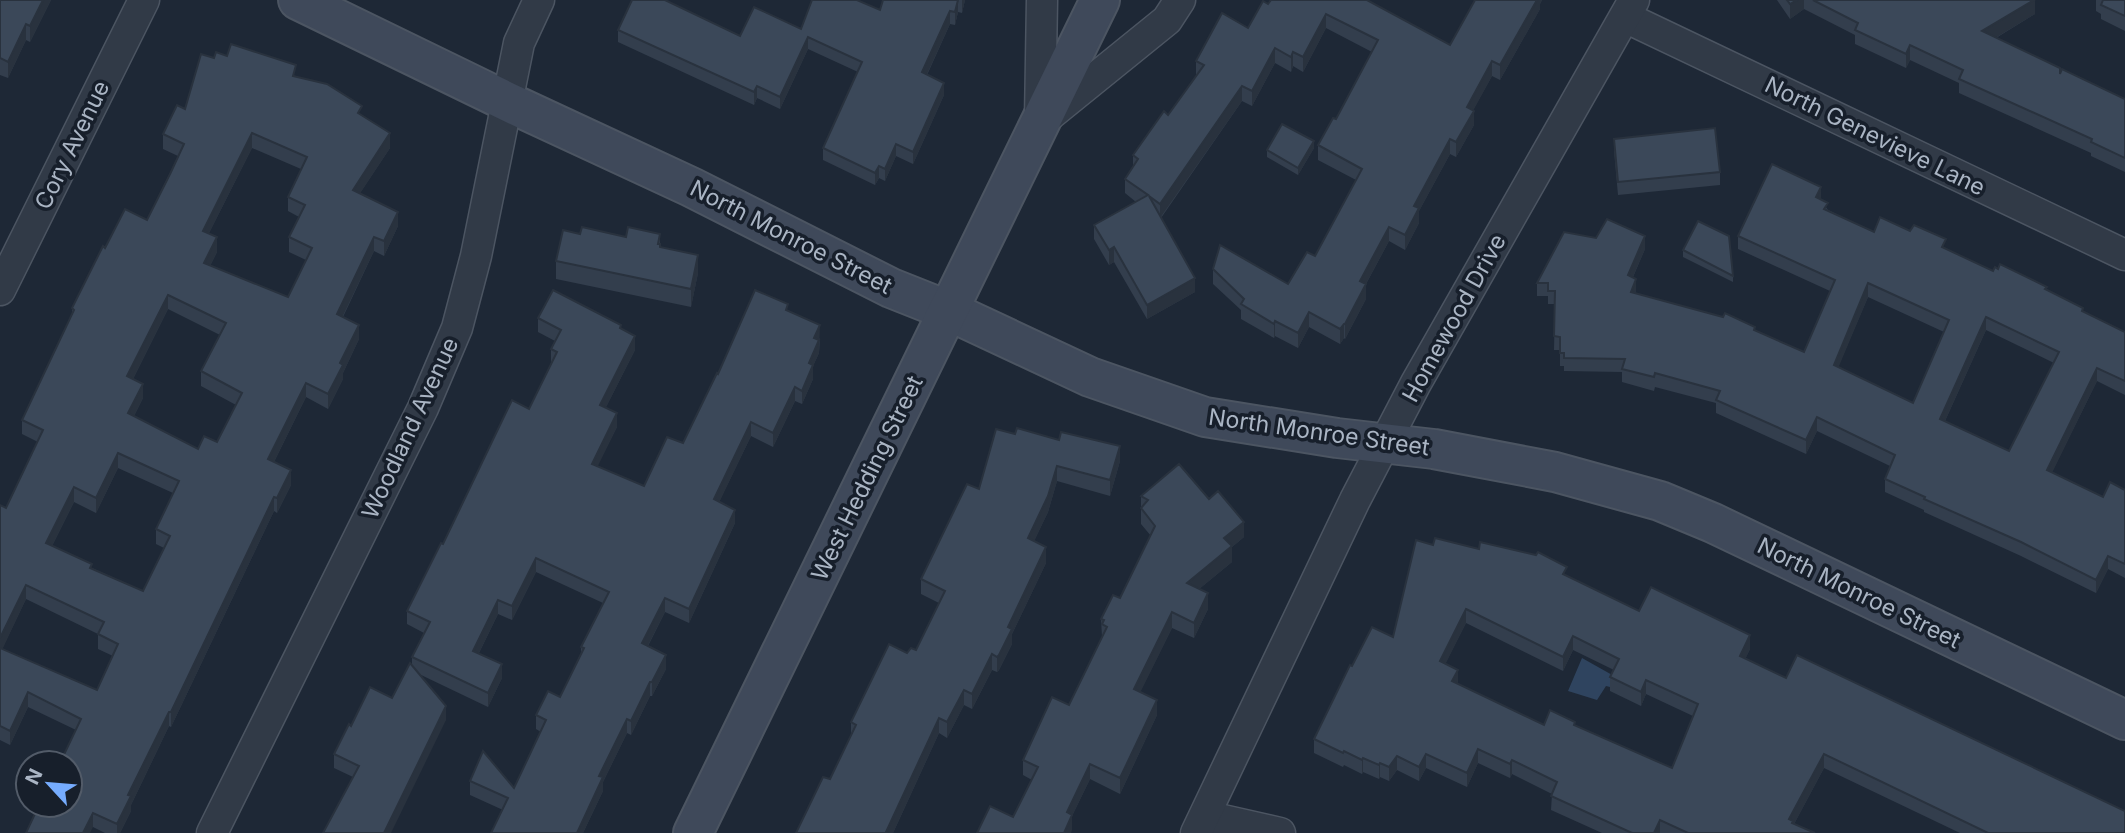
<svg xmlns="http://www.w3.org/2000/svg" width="2125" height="833" viewBox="0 0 2125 833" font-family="Inter,sans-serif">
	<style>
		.water { fill: #2f445f }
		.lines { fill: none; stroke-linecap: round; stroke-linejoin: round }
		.minor-casing { stroke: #4c5562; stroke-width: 33 }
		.secondary-casing { stroke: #4c5562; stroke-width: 42 }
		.minor { stroke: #313a47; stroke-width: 30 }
		.secondary { stroke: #3f495a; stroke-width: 38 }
		.wall { fill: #333e4d; fill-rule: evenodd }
		.shaded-wall { fill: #29323e }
		.building { fill: #3b4859; stroke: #29323e; stroke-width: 2; fill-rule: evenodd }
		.labels { text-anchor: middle; stroke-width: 7; stroke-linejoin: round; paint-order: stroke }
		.street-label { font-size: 23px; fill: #aab5c4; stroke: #171f2b }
	</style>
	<rect width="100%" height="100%" fill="#1e2836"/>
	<polygon class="water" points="1582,658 1614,676 1610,687 1606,686 1597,700 1568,691"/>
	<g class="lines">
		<defs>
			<g id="minor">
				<polyline points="1625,17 2125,255"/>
				<polyline points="1046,118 1167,20 1180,0"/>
				<polyline points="1040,119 1042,0"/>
				<polyline points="0,290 144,0"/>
				<polyline points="1205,816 1280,833"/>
				<polyline points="212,833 423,408 457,328 476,256 519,43 539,0"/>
				<polyline points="1196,833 1355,500 1416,383 1634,0"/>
			</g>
			<g id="secondary">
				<polyline points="298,0 508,102 691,187 891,288 949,311 1090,377 1205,417 1337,438 1434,449 1555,472 1660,501 1713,523 2125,720"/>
				<polyline points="693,833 1100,0"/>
			</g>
		</defs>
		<use href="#minor" class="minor-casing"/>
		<use href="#secondary" class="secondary-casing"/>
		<use href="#minor" class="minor"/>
		<use href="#secondary" class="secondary"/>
	</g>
	<g class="wall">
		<polygon points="0,0 51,0 30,42 26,40 8,78 0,75"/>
		<polygon points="883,0 965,0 962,13 958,12 955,25 950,24 927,75 944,95 913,164 896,156 885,181 879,178 875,185 823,160 823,148 858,72 808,49 780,109 757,98 754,105 618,42 618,30 740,36 801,29 880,10"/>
		<polygon points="1271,0 1450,45 1475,0 1542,0 1540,4 1540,9 1500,80 1492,76 1473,110 1474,125 1456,157 1450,154 1419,211 1419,223 1405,250 1389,241 1366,284 1366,299 1345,339 1344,338 1340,344 1309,327 1298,348 1275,336 1274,338 1241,319 1241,310 1213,284 1213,269 1288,284 1315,256 1356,180 1318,160 1318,145 1336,119 1372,52 1326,28 1303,72 1293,66 1291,72 1275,63 1252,106 1242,101 1161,218 1195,292 1147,319 1114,262 1109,265 1094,239 1094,225 1136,202 1125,193 1125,179 1133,167 1133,155 1168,115 1196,76 1196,61 1248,28 1268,4"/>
		<polygon points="1777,0 2035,0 2035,14 1996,38 2060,74 2125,99 2125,172 2091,156 2091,153 1959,93 1959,83 1910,60 1906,68 1855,44 1855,35 1804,9 1790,19"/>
		<polygon points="2096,0 2125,0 2125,31 2101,19 2101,14 2096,11"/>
		<path d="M 214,58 L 296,76 L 362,115 L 390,148 L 360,193 L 398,226 L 384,256 L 374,251 L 343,317 L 359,339 L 343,373 L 343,379 L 328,409 L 306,397 L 274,462 L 291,485 L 277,513 L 274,511 L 171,727 L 169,726 L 131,805 L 131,811 L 120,833 L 105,833 L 93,827 L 76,730 L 28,707 L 10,745 L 0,740 L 0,505 L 6,508 L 38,442 L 22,434 L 22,420 L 72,315 L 72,308 L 105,248 L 147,220 L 178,156 L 163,149 L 163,134 L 185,109 ZM 252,148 L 301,169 L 288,197 L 288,211 L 299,217 L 289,237 L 289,252 L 306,260 L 288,297 L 210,266 L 217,252 L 209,233 ZM 168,309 L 220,335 L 201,371 L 201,386 L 236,405 L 217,442 L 198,449 L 134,416 L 143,398 L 133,379 ZM 118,468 L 173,493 L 156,529 L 156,544 L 164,548 L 143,591 L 92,568 L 52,546 L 74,502 L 96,513 ZM 26,599 L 98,634 L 98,649 L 113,656 L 97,690 L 2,649 Z"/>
		<polygon points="1614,139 1720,172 1720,185 1618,195 1614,151"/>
		<polygon points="1314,148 1298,175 1267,157 1267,150"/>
		<path d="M 1821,200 L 1828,210 L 1874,232 L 1946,249 L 1993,271 L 2047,290 L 2083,311 L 2125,332 L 2125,395 L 2097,381 L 2052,472 L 2103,497 L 2125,490 L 2125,578 L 2108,569 L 2096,593 L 2021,556 L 1924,512 L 1924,510 L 1885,492 L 1885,479 L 1890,466 L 1817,431 L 1806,454 L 1716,413 L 1716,403 L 1655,387 L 1654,391 L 1622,382 L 1622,372 L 1564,371 L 1564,366 L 1560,366 L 1560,350 L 1554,350 L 1555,304 L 1548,304 L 1548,296 L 1537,296 L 1537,283 L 1645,249 L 1633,277 L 1636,292 L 1636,294 L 1755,330 L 1804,352 L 1830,291 L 1738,249 L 1738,236 ZM 1868,297 L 1944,332 L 1913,403 L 1838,367 ZM 1986,330 L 2054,363 L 2009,451 L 1945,421 Z"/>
		<polygon points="660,234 660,247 698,273 691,307 556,279 556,261 626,237"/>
		<polygon points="1683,250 1733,276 1733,282 1683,257"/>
		<polygon points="788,311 820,339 819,353 813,366 813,379 802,404 795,401 773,447 751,436 719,502 735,523 689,623 665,612 648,646 666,669 652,696 650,696 631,735 627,733 603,782 603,791 583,833 491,833 503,810 470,795 470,781 514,788 541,732 536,729 536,715 560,697 581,653 581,647 603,603 536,572 512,620 498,614 479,653 502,678 488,707 419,674 446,720 353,777 334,768 334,754 351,726 392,698 412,666 412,657 424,633 407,624 407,611 443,544 529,409 551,363 551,349 555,341 538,332 538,318 621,329 635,350 606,407 617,427 597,466 644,486 683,443 718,374"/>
		<polygon points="996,429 1120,461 1110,496 1057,481 1048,512 1034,541 1046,563 1012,634 1012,644 999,670 997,672 992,670 972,709 964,705 947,738 939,733 893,833 796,833 830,779 851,735 851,722 907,653 916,650 939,603 921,594 921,579 979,489"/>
		<polygon points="1141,496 1209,499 1244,537 1232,547 1232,562 1199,589 1208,609 1194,638 1172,628 1140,692 1157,715 1120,794 1090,779 1072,816 1072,830 1013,817 1032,780 1023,775 1023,760 1069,705 1102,637 1101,619 1120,598 1151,536 1141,524"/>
		<path d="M 1433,545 L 1536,555 L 1567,576 L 1639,611 L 1750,649 L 1745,659 L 1786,678 L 2125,833 L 1960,833 L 1824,768 L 1794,824 L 1815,833 L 1602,833 L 1551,810 L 1552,794 L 1512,774 L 1510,778 L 1478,763 L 1467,787 L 1426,768 L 1419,781 L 1397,770 L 1389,781 L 1380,777 L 1379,779 L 1363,772 L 1362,774 L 1344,765 L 1343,767 L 1314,753 L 1314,739 L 1352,666 L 1393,637 ZM 1466,623 L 1563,671 L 1573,650 L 1614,670 L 1610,677 L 1610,691 L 1641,706 L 1646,694 L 1693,716 L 1672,768 L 1575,725 L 1544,725 L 1458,684 L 1445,664 Z"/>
	</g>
	<g class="shaded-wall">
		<polygon points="43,0 51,0 30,42 30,26"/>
		<polygon points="958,0 958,12 955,25 955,12"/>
		<polygon points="962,0 965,0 962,13"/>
		<polygon points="1537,0 1542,0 1540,4 1540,9 1500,80 1500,65"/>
		<polygon points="1797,0 1804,0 1804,9 1790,19 1790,4"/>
		<polygon points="2035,0 2035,14 1982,46 1982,31"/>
		<polygon points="950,11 950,24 922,85 922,72"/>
		<polygon points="1326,14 1326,28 1303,72 1303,57"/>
		<polygon points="26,24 26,40 8,78 8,62"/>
		<polygon points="808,37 808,49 780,109 780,97"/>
		<polygon points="1910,45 1910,60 1906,68 1906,54"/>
		<polygon points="1275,48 1275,63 1252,106 1252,91"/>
		<polygon points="1293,52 1293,66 1291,72 1291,57"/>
		<polygon points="1492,61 1492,76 1467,122 1467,107"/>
		<polygon points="944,83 944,95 913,164 913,152"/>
		<polygon points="757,86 757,98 754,105 754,92"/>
		<polygon points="1242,86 1242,101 1160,218 1160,204"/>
		<polygon points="1474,111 1474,125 1456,157 1456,142"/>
		<polygon points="252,133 252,148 203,245 203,231"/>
		<polygon points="390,133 390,148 353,204 353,190"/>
		<polygon points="1450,139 1450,154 1419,211 1419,223 1405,250 1405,235 1414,206"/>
		<polygon points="1314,141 1314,148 1298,175 1298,168"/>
		<polygon points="896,144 896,156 885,181 885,169"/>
		<polygon points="879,166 879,178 875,185 875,173"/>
		<polygon points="1821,187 1821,200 1816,197"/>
		<polygon points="398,212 398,226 384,256 384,241"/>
		<polygon points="1389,227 1389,241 1360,295 1360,281"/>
		<polygon points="1645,236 1645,249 1628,288 1628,275"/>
		<polygon points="217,237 217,252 204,278 204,263"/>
		<polygon points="374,237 374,251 337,328 337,314"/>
		<polygon points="1114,247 1114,262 1109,265 1109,250"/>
		<polygon points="698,255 698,273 691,307 691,289"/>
		<polygon points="1195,278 1195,292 1147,319 1147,305"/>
		<polygon points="1636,279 1636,292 1631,306 1631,292"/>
		<polygon points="1868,283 1868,297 1834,378 1834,365"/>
		<polygon points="1366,284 1366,299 1345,339 1345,324"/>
		<polygon points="168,295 168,309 127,391 127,376"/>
		<polygon points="1309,312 1309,327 1298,348 1298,333"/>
		<polygon points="1986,317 1986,330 1940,432 1940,419"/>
		<polygon points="1275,321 1275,336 1274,338 1274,324"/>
		<polygon points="1344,324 1344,338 1340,344 1340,329"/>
		<polygon points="359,325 359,339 343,373 343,379 328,409 328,394 340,363"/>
		<polygon points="820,325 819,353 813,366 813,379 802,404 802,391 814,338"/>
		<polygon points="635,336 635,350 600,419 600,405"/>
		<polygon points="2097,368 2097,381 2047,483 2047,470"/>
		<polygon points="306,383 306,397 268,474 268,459"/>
		<polygon points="143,384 143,398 128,428 128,413"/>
		<polygon points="795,387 795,401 773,447 773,433"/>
		<polygon points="617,413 617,427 592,478 592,464"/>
		<polygon points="1817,417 1817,431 1806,454 1806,440"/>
		<polygon points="751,422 751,436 714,513 714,499"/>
		<polygon points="1120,446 1120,461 1110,496 1110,480"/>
		<polygon points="118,453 118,468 96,513 96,498"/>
		<polygon points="1057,466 1057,481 1048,512 1028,554 1028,538"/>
		<polygon points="291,470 291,485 277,513 277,498"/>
		<polygon points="74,487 74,502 46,558 46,543"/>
		<polygon points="274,497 274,511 171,727 171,712"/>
		<polygon points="735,510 735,523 689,623 689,609"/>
		<polygon points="1244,522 1244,537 1232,547 1232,562 1187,599 1187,583 1224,538"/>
		<polygon points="1046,547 1046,563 1012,634 1012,644 999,670 997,672 997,657 1008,627"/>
		<polygon points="2108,556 2108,569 2096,593 2096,580"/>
		<polygon points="536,558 536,572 512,620 512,606"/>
		<polygon points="26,585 26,599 2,650 0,661 0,638"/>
		<polygon points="1208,593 1208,609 1194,638 1194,623"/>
		<polygon points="665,598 665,612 642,657 642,643"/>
		<polygon points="498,600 498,614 473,665 473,651"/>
		<polygon points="1466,609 1466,623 1440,675 1440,661"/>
		<polygon points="1172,612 1172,628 1134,705 1134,689"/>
		<polygon points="1750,635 1750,649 1740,670 1740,656"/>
		<polygon points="1573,636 1573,650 1563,671 1563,657"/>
		<polygon points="992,654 992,670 972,709 972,694"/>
		<polygon points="666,655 666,669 652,696 652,682"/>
		<polygon points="502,664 502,678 488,707 488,693"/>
		<polygon points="1458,670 1458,684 1452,681"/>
		<polygon points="1646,680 1646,694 1641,706 1641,692"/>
		<polygon points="650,682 650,696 631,735 631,721"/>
		<polygon points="964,690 964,705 947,738 947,722"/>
		<polygon points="28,692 28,707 10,745 10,731"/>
		<polygon points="1157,700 1157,715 1120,794 1120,778"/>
		<polygon points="446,706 446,720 391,833 384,833"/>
		<polygon points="169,712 169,726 131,805 131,811 120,833 117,833 117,824 128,795"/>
		<polygon points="939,718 939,733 893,833 886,833"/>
		<polygon points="627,719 627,733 603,782 603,791 583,833 577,833 599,776"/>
		<polygon points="1478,749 1478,763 1467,787 1467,773"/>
		<polygon points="1426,754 1426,768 1419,781 1419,767"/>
		<polygon points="1824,754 1824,768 1793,826 1789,819"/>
		<polygon points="1397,756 1397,770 1389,781 1389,767"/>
		<polygon points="1363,758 1363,772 1362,774 1362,760"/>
		<polygon points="1512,760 1512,774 1510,778 1510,764"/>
		<polygon points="1380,763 1380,777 1379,779 1379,765"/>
		<polygon points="1090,764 1090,779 1072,816 1072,830 1071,833 1064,833 1067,812"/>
		<polygon points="93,813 93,827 90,833 83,833"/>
		<polygon points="1660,820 1660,833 1654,833"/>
	</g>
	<g class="building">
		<polygon points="0,0 43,0 30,26 26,24 8,62 0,58"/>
		<polygon points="632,0 665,0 740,36 754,7 801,29 812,0 857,0 880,10 883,0 958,0 955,12 950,11 922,72 944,83 913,152 896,144 885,169 879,166 875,173 823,148 862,62 808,37 780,97 757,86 754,92 618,30"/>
		<polygon points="1271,0 1367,0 1450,45 1475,0 1537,0 1500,65 1492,61 1467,107 1474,111 1456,142 1450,139 1414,206 1419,208 1405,235 1389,227 1360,281 1366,284 1345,324 1344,324 1340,329 1309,312 1298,333 1275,321 1274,324 1241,304 1244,299 1213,269 1220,245 1288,284 1307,252 1315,256 1362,169 1318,145 1333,118 1336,119 1378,40 1326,14 1303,57 1293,52 1291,57 1275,48 1252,91 1242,86 1160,204 1149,196 1195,278 1147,305 1114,247 1109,250 1094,225 1148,195 1125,179 1138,159 1133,155 1164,111 1168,115 1204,65 1196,61 1222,13 1248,28 1263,1 1268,4"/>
		<polygon points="1787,0 1797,0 1790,4"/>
		<polygon points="1813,0 2034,0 1982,31 2060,68 2060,74 2062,69 2125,99 2125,158 2091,142 2092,139 1959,79 1963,70 1910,45 1906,54 1855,30 1858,23"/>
		<polygon points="2103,0 2125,0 2125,16 2101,5"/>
		<path d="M 231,44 L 296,65 L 293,76 L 327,84 L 362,106 L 358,113 L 390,133 L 353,190 L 398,212 L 384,241 L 374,237 L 337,314 L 359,325 L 340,363 L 343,365 L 328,394 L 306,383 L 268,459 L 291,470 L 277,498 L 274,497 L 171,712 L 169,712 L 128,795 L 131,796 L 117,824 L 93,813 L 83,833 L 26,833 L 39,805 L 70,805 L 70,763 L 60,763 L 81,719 L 28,692 L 10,731 L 0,726 L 0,648 L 97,690 L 118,644 L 98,634 L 104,622 L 26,585 L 0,638 L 0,505 L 6,508 L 43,430 L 22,420 L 74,310 L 72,308 L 103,246 L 105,248 L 125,209 L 147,220 L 171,172 L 184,144 L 163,134 L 177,105 L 185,109 L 201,54 L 214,58 L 216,52 L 227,56 ZM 252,133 L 307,157 L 288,197 L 305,205 L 289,237 L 312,248 L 288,297 L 204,263 L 217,237 L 203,231 ZM 168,295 L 226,323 L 201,371 L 242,393 L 217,442 L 204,436 L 198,449 L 128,413 L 143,384 L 127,376 ZM 118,453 L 179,481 L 156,529 L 170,536 L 143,591 L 90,568 L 92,564 L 46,543 L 74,487 L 96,498 Z"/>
		<polygon points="1282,124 1314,141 1298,168 1267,150"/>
		<polygon points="1715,128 1720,172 1618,182 1614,139"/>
		<path d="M 1772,164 L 1821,187 L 1816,197 L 1828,203 L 1824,209 L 1874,232 L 1880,217 L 1910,231 L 1914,225 L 1946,239 L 1942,247 L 1993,271 L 1995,267 L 1998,269 L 2000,264 L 2047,287 L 2045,289 L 2083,308 L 2082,311 L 2125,332 L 2125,381 L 2097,368 L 2047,470 L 2103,497 L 2110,482 L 2125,490 L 2125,564 L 2108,556 L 2096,580 L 2021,542 L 1924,499 L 1925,497 L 1885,479 L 1895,455 L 1817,417 L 1806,440 L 1716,400 L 1720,391 L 1655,373 L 1654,377 L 1622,369 L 1625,359 L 1564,358 L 1564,353 L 1560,353 L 1560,337 L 1554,336 L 1555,291 L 1548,291 L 1548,283 L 1537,283 L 1564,232 L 1596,238 L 1607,219 L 1645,236 L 1628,275 L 1636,279 L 1631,292 L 1723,317 L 1725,313 L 1755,327 L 1754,330 L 1804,352 L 1835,280 L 1738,236 ZM 1868,283 L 1949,320 L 1913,403 L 1834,365 ZM 1986,317 L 2059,352 L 2009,451 L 1940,419 Z"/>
		<polygon points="1698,221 1729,236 1733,276 1683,250"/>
		<polygon points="582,227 626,237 628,227 660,234 658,244 660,244 660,247 698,255 691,289 556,261 563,230 580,234"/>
		<polygon points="553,290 621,325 620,328 635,336 600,405 617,413 592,464 644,486 667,437 683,443 717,373 718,374 755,290 788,304 786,310 820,325 814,338 819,340 809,363 813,365 802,391 795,387 773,433 751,422 714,499 735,510 689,609 665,598 642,643 666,655 652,682 650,682 631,721 627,719 599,776 603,777 577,833 491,833 508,798 470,781 483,751 514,788 546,720 536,715 548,691 560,697 584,648 581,647 609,592 536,558 512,606 498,600 473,651 502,664 488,693 412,657 430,622 407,611 441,543 443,544 512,400 529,409 557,352 551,349 561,330 538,318"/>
		<polygon points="1017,428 1059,440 1061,432 1120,446 1110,480 1057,466 1048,496 1028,538 1046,547 1008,627 1012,629 999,655 997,657 992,654 972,694 964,690 947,722 939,718 886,832 888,833 796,833 823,777 830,779 856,725 851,722 889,644 907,653 911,648 916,650 945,591 921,579 967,484 979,489 996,429 1015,434"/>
		<polygon points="1179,464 1209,499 1218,491 1244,522 1224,538 1232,546 1187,583 1208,593 1194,623 1172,612 1134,689 1157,700 1120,778 1090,764 1067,812 1072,815 1064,833 1065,833 977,833 990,806 1013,817 1038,767 1023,760 1052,697 1069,705 1107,627 1102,624 1104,620 1101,619 1113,595 1120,598 1155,526 1141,508 1148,500 1141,496"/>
		<path d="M 1435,538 L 1479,549 L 1480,542 L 1536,555 L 1538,552 L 1567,567 L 1563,574 L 1639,611 L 1651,587 L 1750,635 L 1740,656 L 1786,678 L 1797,655 L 2125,811 L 2125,833 L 1988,833 L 1824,754 L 1789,819 L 1793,821 L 1792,823 L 1815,833 L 1688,833 L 1660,820 L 1654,833 L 1632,833 L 1551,796 L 1557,782 L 1512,760 L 1510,764 L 1478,749 L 1467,773 L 1426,754 L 1419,767 L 1397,756 L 1389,767 L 1380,763 L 1379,765 L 1363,758 L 1362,760 L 1344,751 L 1343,753 L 1314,739 L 1350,665 L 1352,666 L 1372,627 L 1393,637 L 1416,540 L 1433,545 ZM 1466,609 L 1563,657 L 1573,636 L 1619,659 L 1610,677 L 1641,692 L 1646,680 L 1698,704 L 1672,768 L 1574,725 L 1575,722 L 1550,710 L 1544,725 L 1452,681 L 1458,670 L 1440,661 Z"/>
		<polygon points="410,663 446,706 384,833 323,833 359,766 334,754 349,724 351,726 370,687 392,698"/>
	</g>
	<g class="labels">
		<g class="street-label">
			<text transform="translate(1875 136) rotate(26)" y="8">North Genevieve Lane</text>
			<text transform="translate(72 145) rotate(-64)" y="8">Cory Avenue</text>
			<text transform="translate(791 237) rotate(27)" y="8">North Monroe Street</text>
			<text transform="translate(1454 318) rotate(-61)" y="8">Homewood Drive</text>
			<text transform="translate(410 428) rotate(-65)" y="8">Woodland Avenue</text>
			<text transform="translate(1319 432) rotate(8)" y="8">North Monroe Street</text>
			<text transform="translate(867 478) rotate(-64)" y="8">West Hedding Street</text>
			<text transform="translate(1859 593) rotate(26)" y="8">North Monroe Street</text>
		</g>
	</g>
	<g transform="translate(49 784) rotate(296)"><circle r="33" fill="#171f2b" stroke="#525b68" stroke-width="2"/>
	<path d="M0-5L12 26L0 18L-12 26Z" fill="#76acfe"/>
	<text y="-10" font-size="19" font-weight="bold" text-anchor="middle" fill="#aab5c4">N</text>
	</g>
</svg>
